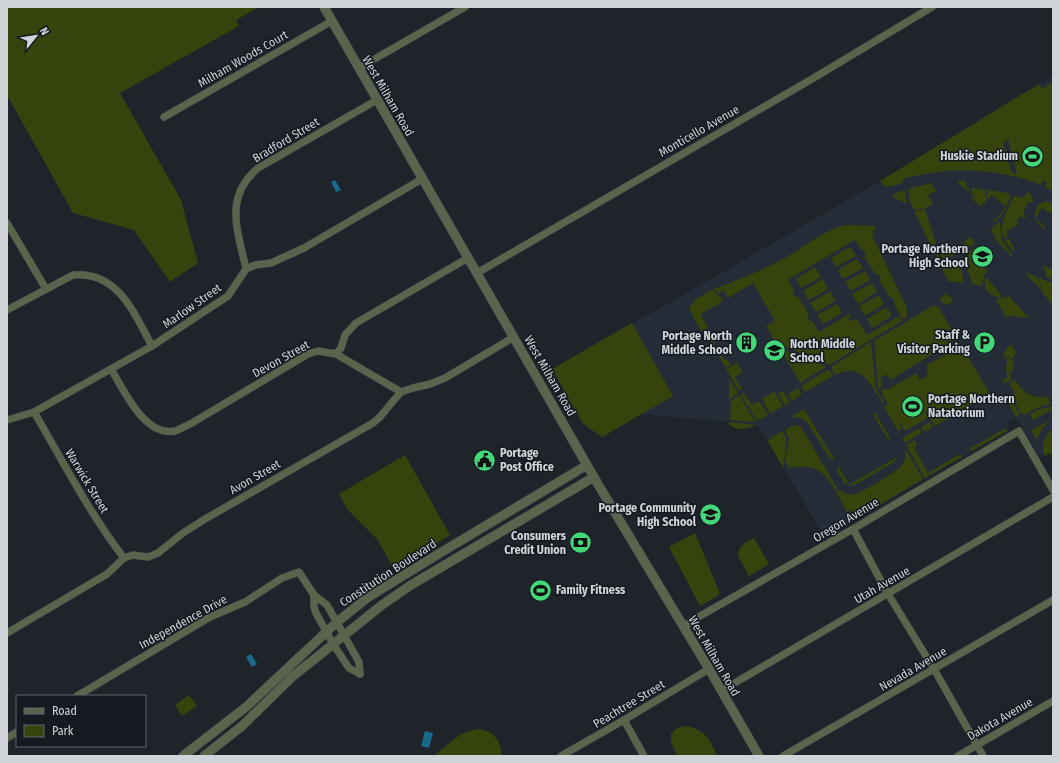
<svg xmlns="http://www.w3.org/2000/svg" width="1060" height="763" viewBox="0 0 1060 763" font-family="'Fira Sans Condensed',sans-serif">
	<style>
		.built { fill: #242c38 }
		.green { fill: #36430d; fill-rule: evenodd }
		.water { fill: #1a688a }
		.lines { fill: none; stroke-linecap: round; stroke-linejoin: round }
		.minor-casing { stroke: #3b3f46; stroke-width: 8 }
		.tertiary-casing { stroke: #3b3f46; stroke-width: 10 }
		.minor { stroke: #59644c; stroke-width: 7 }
		.tertiary { stroke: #59644c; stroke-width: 9 }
		.labels { text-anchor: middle; stroke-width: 3; stroke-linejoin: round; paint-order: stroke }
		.street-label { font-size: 12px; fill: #d0d4d9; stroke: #151a21 }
		.poi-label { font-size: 12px; font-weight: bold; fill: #d0d4d9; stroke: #151a21; text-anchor: end }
	</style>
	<rect width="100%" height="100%" fill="#1f232a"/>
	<polygon class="built" points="1053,76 1053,449 1039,458 1027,434 1015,418 1010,421 1007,431 825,538 758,425 639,414 602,437 583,424 552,369 685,294 875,184"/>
	<g class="green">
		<polygon points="7,7 259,7 236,20 239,26 120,93 181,200 198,263 170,282 134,230 73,213 7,95"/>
		<path d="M 1053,82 L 1053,191 L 1045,187 L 1047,183 L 1043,180 L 1041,185 C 996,167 949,166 903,179 L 903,182 C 895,185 886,191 880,181 L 1039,84 L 1042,89 ZM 1008,139 L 1017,174 L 1012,173 L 1003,144 Z"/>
		<polygon points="959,181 966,181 967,188 970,189 969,192 958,183"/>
		<polygon points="931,183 936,191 928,195 933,204 926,208 914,210 910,202 908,189"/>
		<polygon points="972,188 986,190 986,201 981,207 972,199 974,196 971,194"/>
		<polygon points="905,190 907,203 893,198 895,193"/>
		<polygon points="989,190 1007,193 1011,196 1004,212 996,222 993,220 995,218 996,219 1006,207 991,195 988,199 986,198 988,191"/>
		<path d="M 1027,192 L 1032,195 L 1033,202 L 1028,202 L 1023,214 L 1027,217 L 1024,218 L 1022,216 L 1017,219 L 1018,225 L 1006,231 L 1008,237 L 1004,238 C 998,222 1008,212 1013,197 L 1016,196 L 1024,198 Z"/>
		<path d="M 1047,201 L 1053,204 L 1053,215 L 1042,208 L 1035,219 L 1046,227 L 1044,229 C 1033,221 1032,216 1039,204 Z"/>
		<polygon points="925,209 939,254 939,259 937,259 915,213 916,211"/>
		<polygon points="999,222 1000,223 1002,240 1012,255 1011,256 994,238 996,237 990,230"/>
		<path d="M 846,225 L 876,226 L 872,235 L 906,306 C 908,311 908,317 903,320 L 894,304 L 895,303 L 892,297 L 890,298 L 879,280 L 881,279 L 878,274 L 876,275 L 864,256 L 866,254 L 863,249 L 861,250 L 855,240 L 789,279 L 788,280 L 794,290 L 792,292 L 796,297 L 798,296 L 809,315 L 807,316 L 810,322 L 812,321 L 819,332 L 849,314 L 851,317 L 848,319 L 850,321 L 857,319 L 867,335 L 899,316 L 902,321 L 829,365 L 781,345 L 778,346 L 766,326 L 775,321 L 753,283 L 728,298 L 723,290 L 718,294 L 714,289 C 738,280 761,271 783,259 C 803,248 823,230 846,225 Z"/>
		<polygon points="970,237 975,242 974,244 966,250 962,249 962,244"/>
		<polygon points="1009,238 1014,248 1014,253 1005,241"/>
		<polygon points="979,245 982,248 974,256 988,272 984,275 982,286 972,284 966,263 968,252"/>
		<polygon points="850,247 856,256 836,267 831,258"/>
		<polygon points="952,249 955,250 953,256 943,261 941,254 942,252"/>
		<polygon points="857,259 863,268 843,279 838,270"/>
		<polygon points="954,260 960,264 964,281 963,283 948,281 942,269 944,264"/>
		<polygon points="1043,264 1053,271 1053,280 1047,278"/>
		<polygon points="815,267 821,277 801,288 796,279"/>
		<polygon points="865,271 870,280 851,291 845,282"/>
		<polygon points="1027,273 1038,277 1041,289 1040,289 1026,274"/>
		<path d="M 986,277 L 1003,297 C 995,299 991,294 985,289 L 985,282 Z"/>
		<polygon points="1039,278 1053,283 1052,304 1042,292"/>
		<polygon points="823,279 828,289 809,300 803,291"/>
		<polygon points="872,283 877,292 858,304 852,294"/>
		<polygon points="713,289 718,297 720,296 723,301 701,314 708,328 701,331 691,313 689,308 696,299"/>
		<polygon points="830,291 835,301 816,312 810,303"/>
		<polygon points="945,294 953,298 949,304 946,305 941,301 941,298"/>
		<polygon points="879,295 884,304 865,316 859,306"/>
		<polygon points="1009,296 1029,318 1010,316 1010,317 1006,317 996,300 997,299 1005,298"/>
		<polygon points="837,304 842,313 823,324 817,315"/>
		<path d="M 934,305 L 939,308 L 953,331 L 951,332 L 950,329 C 947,330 944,329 943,334 L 945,339 L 948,341 L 952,335 L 954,334 L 957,339 L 890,380 L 887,374 L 880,378 L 883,385 L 880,387 L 882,391 L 885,388 L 887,390 L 916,373 L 920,380 L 928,375 L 926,370 L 928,369 L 926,366 L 952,350 L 962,347 L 990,394 L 935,426 L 926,411 L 925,412 L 928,418 L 905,431 L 899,421 L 898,421 L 902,429 L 898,431 L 884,407 L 888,404 L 882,394 L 883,393 L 878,387 L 875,344 L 874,341 Z"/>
		<polygon points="886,307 892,316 872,328 867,319"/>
		<polygon points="632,323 673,396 602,437 583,424 552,369"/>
		<polygon points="710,330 716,341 714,342 715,345 713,347 705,332"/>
		<path d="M 871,342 L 876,388 L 884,403 L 883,404 C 872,386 861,361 835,375 L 831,367 Z"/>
		<polygon points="1010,344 1016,352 1012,359 1003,354"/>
		<polygon points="780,348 825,366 826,367 800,383"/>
		<polygon points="722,355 724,360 727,359 730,364 736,361 726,368 719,357"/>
		<polygon points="1004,356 1014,361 1013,371 1010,372 1011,380 1004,383 1002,380 1007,378 1006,370 1007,359 1002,358"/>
		<polygon points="737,363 743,372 735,377 742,389 739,391 726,369"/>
		<polygon points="827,370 829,370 833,376 805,392 801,386"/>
		<polygon points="728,377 738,393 732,397 729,401 729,382"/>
		<path d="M 1015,380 C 1023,392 1032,400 1048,396 L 1050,404 L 1039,407 L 1024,415 L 1021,413 L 1011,396 L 1014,392 L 1009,383 Z"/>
		<polygon points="798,388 802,394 792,401 788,394"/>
		<polygon points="774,391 783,406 770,414 762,399"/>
		<polygon points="783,391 790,402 785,405 778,394"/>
		<polygon points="744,393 752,405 759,401 768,415 757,421 741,395"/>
		<polygon points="739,395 755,422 730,420 731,401"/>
		<polygon points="1009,397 1020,414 1016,417 1006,400"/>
		<polygon points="1053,406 1053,409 1033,420 1030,415 1037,410"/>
		<polygon points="804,409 835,460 830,459 807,422 801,418 792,417 792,416"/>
		<polygon points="875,412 890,438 888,440 873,414"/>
		<polygon points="1050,420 1042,428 1037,440 1031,430"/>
		<polygon points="930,422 933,427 924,432 921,427"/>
		<path d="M 728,423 L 730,422 L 756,425 C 748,429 735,432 728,423 Z"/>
		<path d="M 792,426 L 797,425 L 802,428 L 837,488 L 835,490 C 822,468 813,464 788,468 L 785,461 L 789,439 L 785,430 Z"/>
		<polygon points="919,428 922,433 905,443 902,438"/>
		<polygon points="1006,428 1007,431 973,450 971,451 969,449"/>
		<path d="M 1053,428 L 1053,452 L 1045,456 C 1039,446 1046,435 1053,428 Z"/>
		<path d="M 782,431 C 791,441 783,455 784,467 L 781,464 L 768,442 L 769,439 Z"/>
		<polygon points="915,440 917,445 914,448 928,473 960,454 962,457 925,478 906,445"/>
		<path d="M 905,448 L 923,479 L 859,517 L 856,517 L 850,510 L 847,512 L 836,492 L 839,490 C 844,493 849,495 854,494 C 861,493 898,471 902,465 C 906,460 906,454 905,448 Z"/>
		<polygon points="405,455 450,535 394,569 377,539 347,509 339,494"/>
		<polygon points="897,457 894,462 855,485 848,485"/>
		<polygon points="839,467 848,483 845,484 838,473 837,470"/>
		<polygon points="695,533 719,591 719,595 700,606 669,547"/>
		<path d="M 754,538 L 769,564 L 749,576 L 738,556 C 738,546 746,541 754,538 Z"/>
		<polygon points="189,695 197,706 182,716 175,705"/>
		<path d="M 684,726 C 704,728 710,739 717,756 L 677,756 L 671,741 L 671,734 L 676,729 Z"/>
		<path d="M 479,729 C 494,731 501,741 502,756 L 434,756 C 449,744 459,731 479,729 Z"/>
	</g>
	<g class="water">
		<polygon points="335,180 341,190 336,192 331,182"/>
		<polygon points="251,654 257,664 252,667 246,657"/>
		<polygon points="425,731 433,733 429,748 421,746"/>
	</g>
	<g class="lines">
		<defs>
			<g id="minor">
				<polyline points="359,68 465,7"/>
				<polyline points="164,117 332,21"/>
				<polyline points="7,223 46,289"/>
				<path d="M 246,269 C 238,231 223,198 258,168 L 377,100"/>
				<polyline points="477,273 812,79 932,7"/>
				<path d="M 7,310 L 73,275 C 118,271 134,313 152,346"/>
				<polyline points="336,354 401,392"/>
				<path d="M 111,369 C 124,390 144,437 175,431 C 181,429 187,425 192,423 L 308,354 L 318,351 L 336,354 L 341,348 L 345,335 L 356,323 L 468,258"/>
				<path d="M 34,412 C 63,461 89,513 124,558"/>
				<polyline points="7,420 34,412 152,346 228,296 246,269 255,265 271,263 304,248 422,179"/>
				<polyline points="853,529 888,594 934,669 983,756"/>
				<polyline points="314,595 314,607 316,613 333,644 349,668 360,674"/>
				<polyline points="684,627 693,620 853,529 1019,431 1053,490"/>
				<polyline points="7,633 107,574 124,558 133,555 148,557 158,553 183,533 205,519 373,423 380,417 394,400 401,392 413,388 430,384 445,378 514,337"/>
				<polyline points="721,691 1053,497"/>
				<polyline points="77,696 210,617 245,602 282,578 299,572 314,595 327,605 359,662 360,674"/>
				<polyline points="624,720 644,756"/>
				<polyline points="7,738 17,732"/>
				<polyline points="561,756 624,720 709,669"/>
				<polyline points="783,756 1053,600"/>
				<polyline points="958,756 1053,701"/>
			</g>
			<g id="tertiary">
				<polyline points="324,7 599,486 709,669 759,756"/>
				<polyline points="183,756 246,707 337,622 367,598 440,553 587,465"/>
				<polyline points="204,756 242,726 292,677 382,605 411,585 594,477"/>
			</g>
		</defs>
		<use href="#minor" class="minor-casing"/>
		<use href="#tertiary" class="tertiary-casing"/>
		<use href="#minor" class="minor"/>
		<use href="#tertiary" class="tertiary"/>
	</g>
	<defs>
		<symbol id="stadium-disc" viewBox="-11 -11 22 22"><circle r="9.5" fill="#44d77a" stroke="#151a21"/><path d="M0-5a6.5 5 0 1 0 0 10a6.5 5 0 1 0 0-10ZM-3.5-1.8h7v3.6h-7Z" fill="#111"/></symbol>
		<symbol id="school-disc" viewBox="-11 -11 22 22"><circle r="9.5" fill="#44d77a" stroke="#151a21"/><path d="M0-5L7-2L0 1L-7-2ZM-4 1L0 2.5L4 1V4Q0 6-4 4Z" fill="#111"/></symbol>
		<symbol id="parking-disc" viewBox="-11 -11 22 22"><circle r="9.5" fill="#44d77a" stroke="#151a21"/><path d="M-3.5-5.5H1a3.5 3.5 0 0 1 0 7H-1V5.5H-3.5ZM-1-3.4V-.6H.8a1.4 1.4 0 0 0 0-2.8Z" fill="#111"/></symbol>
		<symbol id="building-disc" viewBox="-11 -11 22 22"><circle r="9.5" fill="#44d77a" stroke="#151a21"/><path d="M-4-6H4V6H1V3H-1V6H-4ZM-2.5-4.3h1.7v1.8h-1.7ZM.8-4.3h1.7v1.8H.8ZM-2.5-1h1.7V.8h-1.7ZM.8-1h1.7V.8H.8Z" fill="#111"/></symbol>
		<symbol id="civic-disc" viewBox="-11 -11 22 22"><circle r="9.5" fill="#44d77a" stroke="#151a21"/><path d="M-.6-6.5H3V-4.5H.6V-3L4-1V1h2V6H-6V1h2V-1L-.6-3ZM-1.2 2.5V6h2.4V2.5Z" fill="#111"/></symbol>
		<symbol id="bank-disc" viewBox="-11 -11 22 22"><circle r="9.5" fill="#44d77a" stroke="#151a21"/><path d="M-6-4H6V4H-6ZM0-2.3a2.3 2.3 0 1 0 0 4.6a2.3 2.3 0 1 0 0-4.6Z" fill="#111"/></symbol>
	</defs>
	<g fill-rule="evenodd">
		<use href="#stadium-disc" x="1020" y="144" width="25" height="25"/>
		<use href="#school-disc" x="970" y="244" width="25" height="25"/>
		<use href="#parking-disc" x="972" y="330" width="25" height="25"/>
		<use href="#building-disc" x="734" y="330" width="25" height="25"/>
		<use href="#school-disc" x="762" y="338" width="25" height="25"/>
		<use href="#stadium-disc" x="900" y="394" width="25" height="25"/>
		<use href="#civic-disc" x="472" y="448" width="25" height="25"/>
		<use href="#school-disc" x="698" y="502" width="25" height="25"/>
		<use href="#bank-disc" x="568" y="530" width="25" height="25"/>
		<use href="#stadium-disc" x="528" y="578" width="25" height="25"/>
	</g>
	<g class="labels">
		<g class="street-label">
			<text transform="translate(243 59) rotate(-30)" y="4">Milham Woods Court</text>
			<text transform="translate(388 96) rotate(60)" y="4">West Milham Road</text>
			<text transform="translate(699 131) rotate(-30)" y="4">Monticello Avenue</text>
			<text transform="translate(286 140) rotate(-31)" y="4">Bradford Street</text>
			<text transform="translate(192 306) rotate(-35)" y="4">Marlow Street</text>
			<text transform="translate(281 359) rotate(-29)" y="4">Devon Street</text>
			<text transform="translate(550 376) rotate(60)" y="4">West Milham Road</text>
			<text transform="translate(255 477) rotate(-30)" y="4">Avon Street</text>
			<text transform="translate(87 481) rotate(59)" y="4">Warwick Street</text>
			<text transform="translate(846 520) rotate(-31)" y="4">Oregon Avenue</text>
			<text transform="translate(388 573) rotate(-33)" y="4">Constitution Boulevard</text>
			<text transform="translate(882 585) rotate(-30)" y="4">Utah Avenue</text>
			<text transform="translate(183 622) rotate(-29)" y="4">Independence Drive</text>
			<text transform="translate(714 656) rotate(60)" y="4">West Milham Road</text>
			<text transform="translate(913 669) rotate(-30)" y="4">Nevada Avenue</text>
			<text transform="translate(629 704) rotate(-31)" y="4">Peachtree Street</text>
			<text transform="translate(1000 719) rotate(-30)" y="4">Dakota Avenue</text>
		</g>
		<g class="poi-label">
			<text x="1018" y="160">Huskie Stadium</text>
			<text x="968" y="253">Portage Northern<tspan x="968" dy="14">High School</tspan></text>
			<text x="970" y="339">Staff &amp;<tspan x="970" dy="14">Visitor Parking</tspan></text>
			<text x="732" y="340">Portage North<tspan x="732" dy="14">Middle School</tspan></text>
			<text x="790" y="348" text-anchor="start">North Middle<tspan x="790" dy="14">School</tspan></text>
			<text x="928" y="403" text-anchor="start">Portage Northern<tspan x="928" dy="14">Natatorium</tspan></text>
			<text x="500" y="457" text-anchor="start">Portage<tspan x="500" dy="14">Post Office</tspan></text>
			<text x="696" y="512">Portage Community<tspan x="696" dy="14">High School</tspan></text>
			<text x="566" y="540">Consumers<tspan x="566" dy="14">Credit Union</tspan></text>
			<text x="556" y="594" text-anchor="start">Family Fitness</text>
		</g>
	</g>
	<rect width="1060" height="763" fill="none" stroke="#d0d4d9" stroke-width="16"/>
	<rect x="16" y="695" width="130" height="52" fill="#151a21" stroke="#60646b"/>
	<rect x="24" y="708" width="20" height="6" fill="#59644c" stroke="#60646b"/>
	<text x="52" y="715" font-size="12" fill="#d0d4d9">Road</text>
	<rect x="24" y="725" width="20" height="12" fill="#36430d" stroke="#60646b"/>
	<text x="52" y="735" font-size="12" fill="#d0d4d9">Park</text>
	<g transform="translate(36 36) rotate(60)" stroke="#151a21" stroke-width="3" paint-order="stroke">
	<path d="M0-3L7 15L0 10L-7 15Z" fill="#d0d4d9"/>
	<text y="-6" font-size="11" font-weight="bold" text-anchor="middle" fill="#d0d4d9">N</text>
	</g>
</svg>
